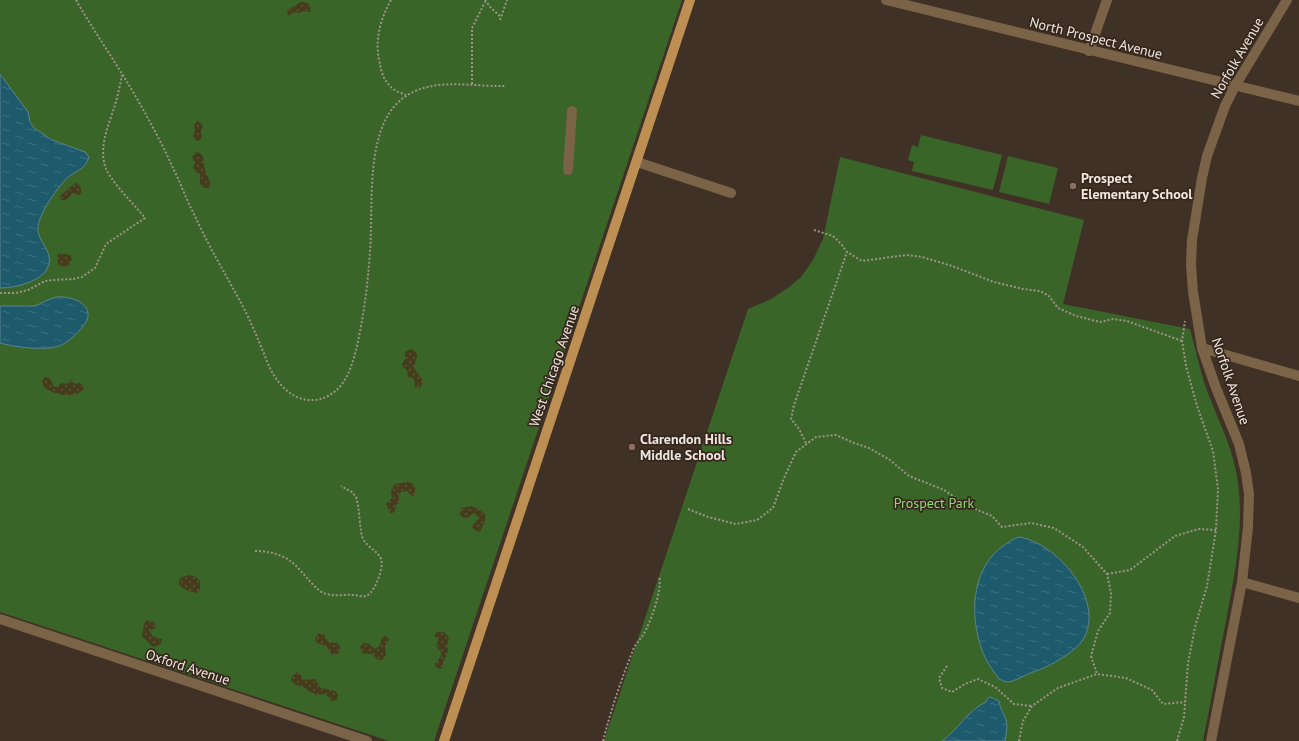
<svg xmlns="http://www.w3.org/2000/svg" width="1299" height="741" viewBox="0 0 1299 741" font-family="'PT Sans',sans-serif">
	<style>
		.green { fill: #3a6528 }
		.sand { fill: url(#sand-dots) }
		.water { fill: url(#water-ripples); stroke: #5c848f }
		.lines { fill: none; stroke-linecap: round; stroke-linejoin: round }
		.path { stroke: #9f9289; stroke-width: 2; stroke-dasharray: 2 2; stroke-linecap: butt }
		.minor { stroke: #7a6347; stroke-width: 10 }
		.major { stroke: #bd8f53; stroke-width: 10 }
		.education-dot { fill: #8d6e63; stroke: #35271c; stroke-width: 1.5 }
		.labels { text-anchor: middle; stroke-width: 3.5; stroke-linejoin: round; paint-order: stroke }
		.street-label { font-size: 14px; fill: #f1e7e0; stroke: #35271c }
		.poi-label { font-size: 14px; font-weight: bold; fill: #f1e7e0; stroke: #35271c; text-anchor: start }
		.park-label { font-size: 14px; fill: #93d678; stroke: #35271c }
	</style>
	<defs>
		<pattern id="sand-dots" width="8" height="8" patternUnits="userSpaceOnUse"><rect width="8" height="8" fill="#453c1c"/><path d="M2 2h.1M6 6h.1" fill="none" stroke="#60583d" stroke-width="1.8" stroke-linecap="round"/></pattern>
		<pattern id="water-ripples" width="26" height="14" patternUnits="userSpaceOnUse"><rect width="26" height="14" fill="#1c5a6c"/><path d="M2 4q2-2 4 0t4 0M15 11q2-2 4 0t4 0" fill="none" stroke="#3d7281"/></pattern>
	</defs>
	<rect width="100%" height="100%" fill="#403126"/>
	<g class="green">
		<polygon points="0,0 682,0 434,741 389,741 0,612"/>
		<polygon points="921,135 1002,155 993,190 912,171 914,162 908,160 912,145 918,147"/>
		<polygon points="1008,156 1058,168 1049,204 999,192"/>
		<path d="M 840,157 L 1084,220 L 1063,304 L 1190,329 C 1195,347 1199,365 1204,382 C 1214,412 1230,440 1236,471 C 1246,521 1235,572 1226,621 C 1218,661 1211,701 1203,741 L 604,741 L 748,309 L 771,299 L 788,288 L 801,277 L 813,260 L 823,239 Z"/>
	</g>
	<g class="sand">
		<path d="M 301,2 C 307,1 312,6 310,12 L 303,11 L 299,13 L 295,12 L 289,15 L 288,15 L 287,10 Z"/>
		<polygon points="197,121 201,123 203,127 201,132 202,138 198,141 194,139 193,136 195,131 194,125"/>
		<path d="M 196,152 C 205,153 203,159 204,166 C 205,172 209,179 211,185 L 209,188 L 205,188 L 200,184 L 200,174 L 196,172 L 193,168 L 195,163 L 192,157 Z"/>
		<polygon points="75,183 78,184 81,188 81,194 78,195 73,193 66,200 61,200 60,197 61,195"/>
		<polygon points="60,253 70,255 72,259 69,265 64,267 58,264 57,256"/>
		<polygon points="411,349 416,352 417,356 414,368 423,381 422,385 419,388 415,387 414,379 408,377 407,370 403,367 402,364 405,359 405,352"/>
		<path d="M 45,377 L 50,378 L 54,387 L 56,387 L 62,383 L 67,384 L 71,380 L 76,385 L 78,382 L 83,385 L 84,388 C 76,400 53,395 44,387 L 42,381 Z"/>
		<polygon points="409,482 413,484 415,487 415,495 412,496 407,491 401,492 399,495 399,502 396,505 395,510 393,513 390,513 386,504 392,498 391,492 394,485 400,483"/>
		<polygon points="471,506 480,510 485,514 485,521 480,532 474,530 472,527 474,524 478,519 477,515 472,514 469,517 464,518 460,515 461,508"/>
		<polygon points="189,575 196,577 200,581 200,590 197,593 188,591 180,586 179,582 180,578"/>
		<polygon points="147,620 154,622 156,626 155,628 150,631 152,636 162,639 162,643 157,646 153,647 142,636 144,624"/>
		<polygon points="437,632 444,632 449,638 447,645 448,652 443,662 443,667 440,669 436,667 435,664 441,656 441,652 436,646 438,640 434,635"/>
		<path d="M 319,633 L 324,634 L 328,642 C 333,643 340,641 340,649 L 338,654 L 332,655 L 326,646 L 317,643 L 315,638 Z"/>
		<path d="M 385,636 L 388,638 L 389,640 L 385,646 L 386,655 L 382,660 L 377,660 C 372,652 372,654 364,654 L 361,651 L 360,646 L 365,643 L 369,644 L 374,649 L 379,647 L 381,642 L 381,638 Z"/>
		<path d="M 297,672 L 300,674 L 303,680 L 315,679 L 321,688 L 335,691 L 338,695 L 337,700 L 332,701 L 325,694 L 317,695 C 312,693 308,690 303,687 C 297,684 293,686 291,678 Z"/>
	</g>
	<g class="water">
		<path d="M 0,74 L 28,112 L 30,122 L 34,128 L 52,140 L 85,152 L 89,157 C 85,171 75,170 66,179 C 56,189 40,213 38,226 C 35,242 59,253 45,272 C 35,283 14,288 0,288 Z"/>
		<path d="M 57,297 C 68,296 89,301 88,316 C 87,326 68,343 59,346 C 44,351 14,347 0,343 L 0,306 L 35,306 L 50,299 Z"/>
		<path d="M 1020,537 C 1057,544 1103,597 1085,636 C 1078,651 1049,667 1033,672 C 1027,674 1013,682 1008,682 C 1005,682 1002,680 999,679 C 993,670 985,660 982,650 C 970,617 971,573 999,549 C 1006,544 1012,539 1020,537 Z"/>
		<path d="M 990,697 L 999,701 C 1000,709 1004,714 1006,720 C 1008,727 1006,734 1005,741 L 942,741 C 958,730 967,711 986,702 L 987,699 Z"/>
	</g>
	<g class="lines">
		<g class="path">
			<path d="M 76,0 C 95,33 117,64 136,97 C 150,121 163,146 174,170 C 181,184 186,199 193,212 C 207,243 224,272 240,301 C 250,319 257,337 265,356 C 269,367 274,378 283,387 C 295,400 313,404 328,396 C 347,386 352,365 357,346 C 364,314 368,283 370,251 C 374,206 363,124 406,96 C 435,77 473,87 505,86"/>
			<path d="M 391,0 C 380,20 374,41 380,64 C 381,72 384,80 390,86 C 394,91 401,93 406,95"/>
			<polyline points="485,0 491,8 501,17"/>
			<polyline points="500,20 507,0"/>
			<polyline points="472,84 472,28 485,2"/>
			<polyline points="814,230 833,236 842,245 847,252 862,261 906,255 922,257 952,266 994,282 1023,289 1040,291 1049,296 1058,308 1076,316 1100,322 1113,319 1127,321 1182,341"/>
			<path d="M 0,293 L 16,293 L 28,290 L 45,281 L 53,280 L 73,279 L 82,277 L 95,268 L 106,244 L 145,218 C 134,204 120,191 110,176 C 95,154 108,127 115,105 C 118,95 120,85 122,75"/>
			<polyline points="806,443 799,429 791,419 794,405 847,252"/>
			<polyline points="688,509 708,517 736,524 757,520 773,508 784,478 796,452 816,437 836,435 854,443 869,448 890,460 909,476 944,490 966,505 992,516 1002,527 1031,523 1054,528 1083,547 1107,574 1111,593 1110,613 1098,631 1091,656 1097,674"/>
			<path d="M 255,551 C 272,551 288,556 299,569 C 306,576 312,585 320,591 C 331,598 342,594 353,595 C 358,595 363,598 368,595 C 375,591 386,564 380,557 C 375,549 365,546 362,536 C 359,523 360,510 356,497 L 352,492 L 341,486"/>
			<polyline points="1107,574 1130,570 1175,536 1199,529 1216,530"/>
			<polyline points="947,666 939,678 942,688 952,692 965,684 978,679 995,687 1014,704 1032,706"/>
			<path d="M 603,741 C 611,710 621,680 633,650 C 635,644 640,640 643,635 C 650,624 663,589 659,576"/>
			<polyline points="1019,741 1023,721 1032,706 1058,688 1097,674 1126,678 1152,690 1163,704 1185,702"/>
			<polyline points="1177,741 1184,717 1188,663 1195,627 1207,586 1216,530 1218,489 1213,451 1197,406 1186,366 1182,341 1185,321"/>
		</g>
		<g class="minor">
			<polyline points="886,0 1299,101"/>
			<polyline points="1089,51 1107,0"/>
			<polyline points="637,162 731,193"/>
			<polyline points="568,170 572,111"/>
			<polyline points="1202,348 1299,376"/>
			<polyline points="1242,582 1299,598"/>
			<polyline points="0,619 367,741"/>
			<polyline points="1211,741 1242,582 1248,527 1249,494 1246,473 1239,444 1216,388 1202,348 1193,292 1191,265 1192,240 1202,178 1207,156 1225,106 1235,86 1287,0"/>
		</g>
		<polyline class="major" points="444,741 690,0"/>
	</g>
	<g class="education-dot">
		<circle cx="1073" cy="186" r="4"/>
		<circle cx="632" cy="447" r="4"/>
	</g>
	<g class="labels">
		<g class="street-label">
			<text transform="translate(1096 38) rotate(14)" y="5">North Prospect Avenue</text>
			<text transform="translate(1237 58) rotate(-60)" y="5">Norfolk Avenue</text>
			<text transform="translate(554 366) rotate(-71)" y="5">West Chicago Avenue</text>
			<text transform="translate(1231 381) rotate(71)" y="5">Norfolk Avenue</text>
			<text transform="translate(188 667) rotate(18)" y="5">Oxford Avenue</text>
		</g>
		<g class="poi-label">
			<text x="1081" y="183">Prospect<tspan x="1081" dy="16">Elementary School</tspan></text>
			<text x="640" y="444">Clarendon Hills<tspan x="640" dy="16">Middle School</tspan></text>
		</g>
		<g class="park-label">
			<text x="934" y="508">Prospect Park</text>
		</g>
	</g>
</svg>
